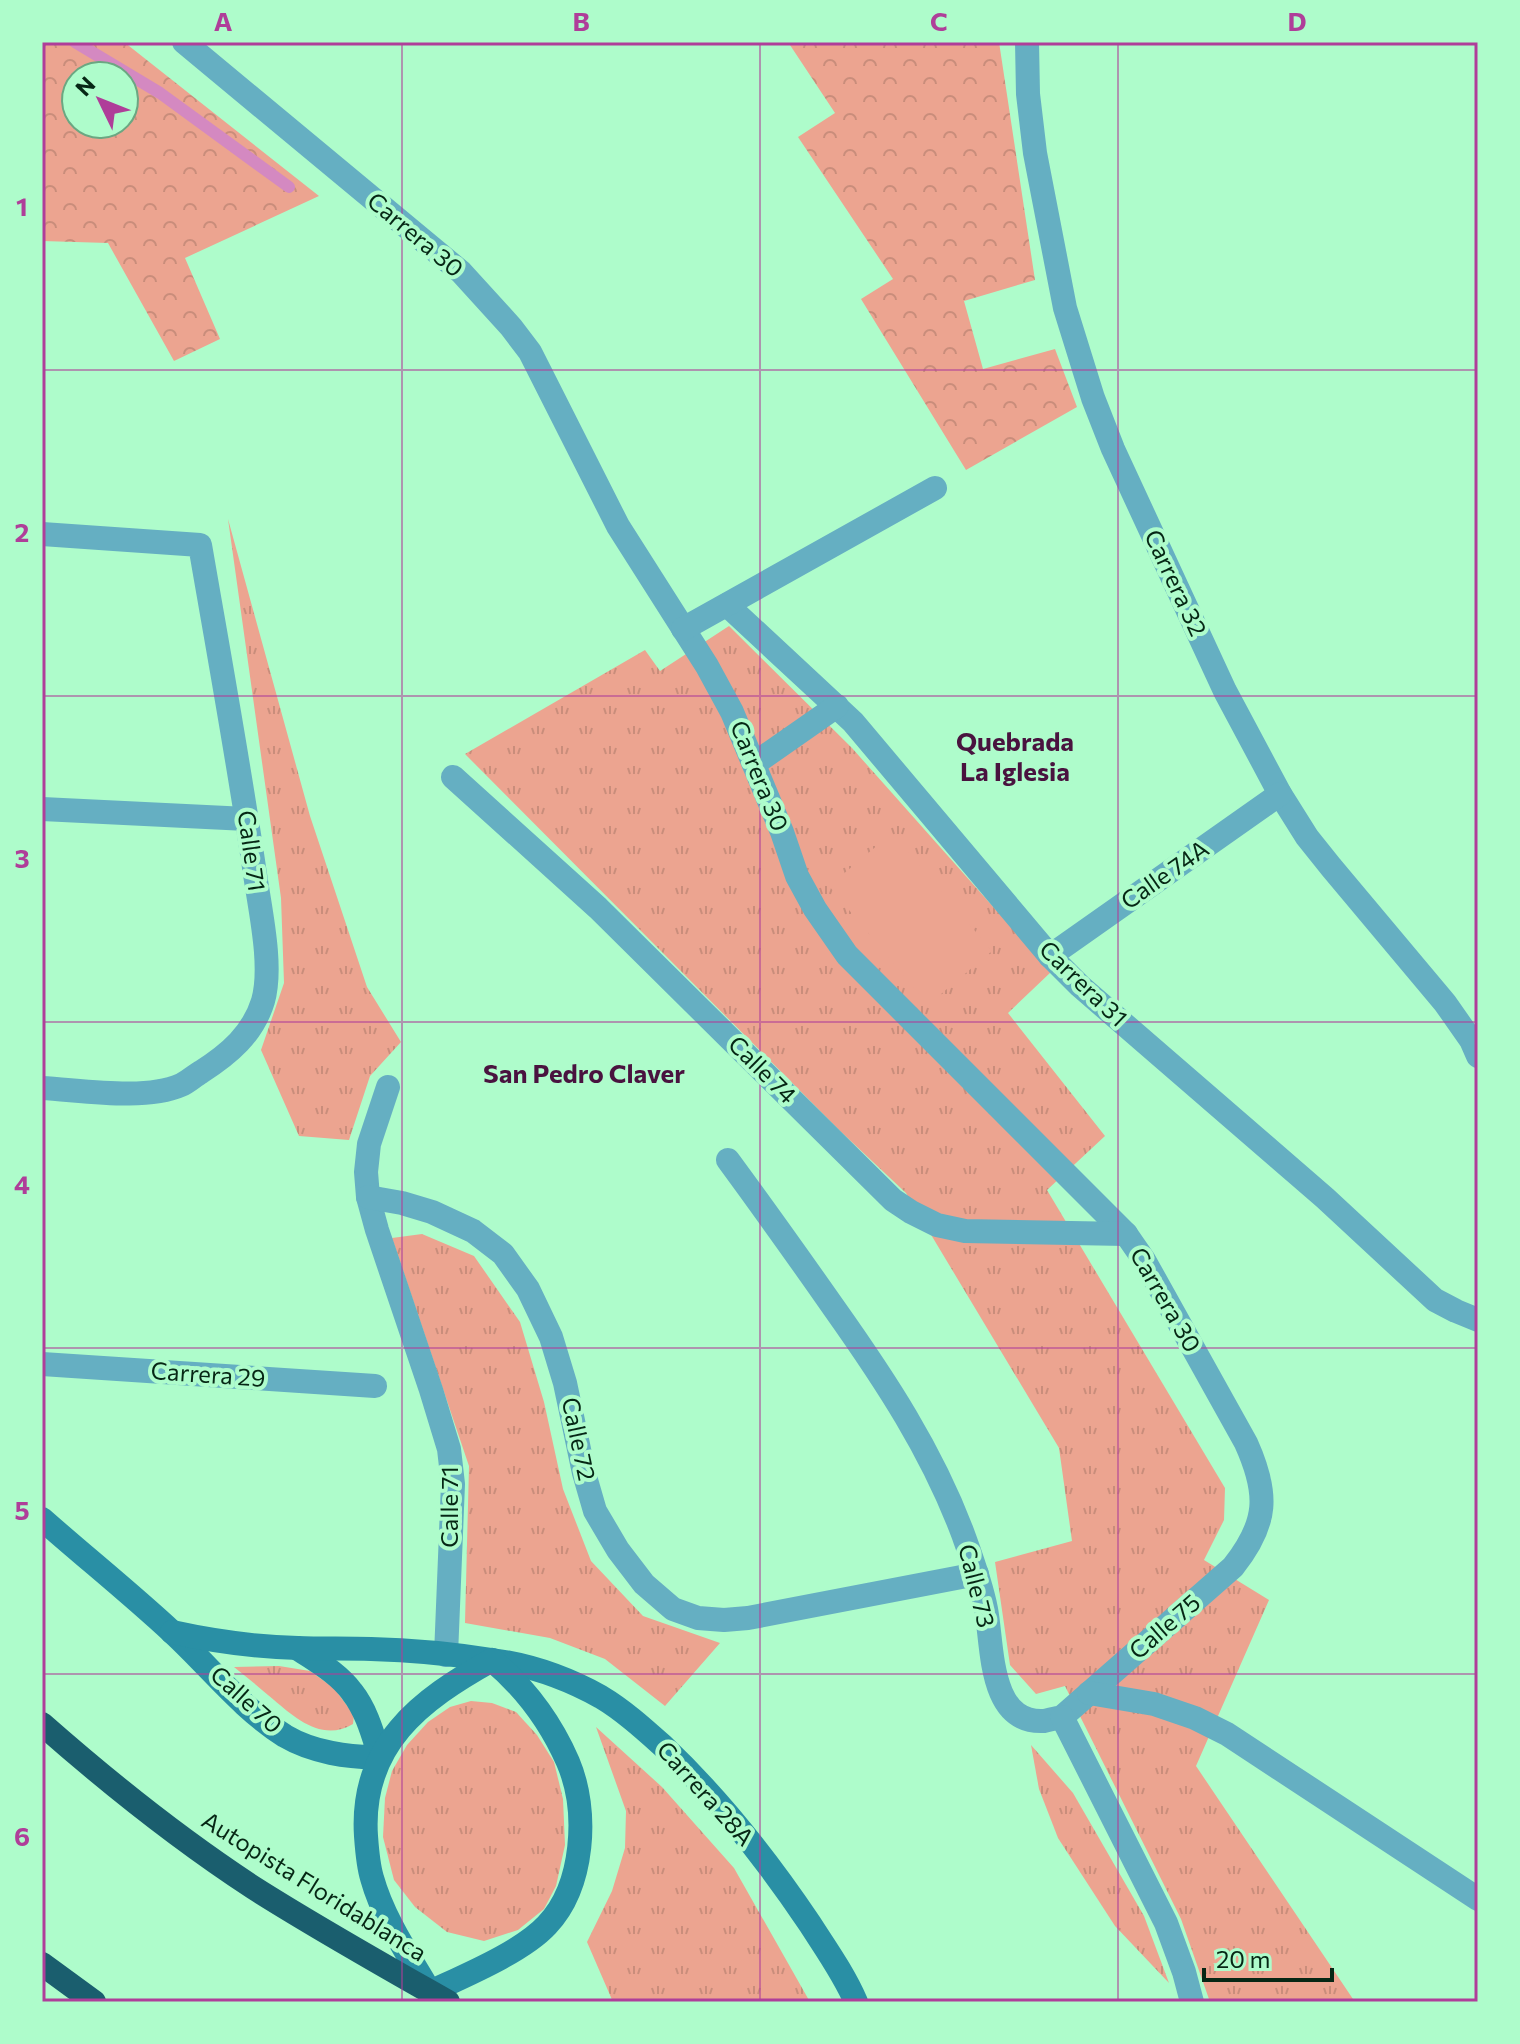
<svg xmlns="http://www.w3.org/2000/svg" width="1520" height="2044" viewBox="0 0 1520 2044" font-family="Commissioner,sans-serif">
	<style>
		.grass { fill: url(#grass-tufts) }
		.forest { fill: url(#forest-crowns); fill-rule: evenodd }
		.pitch { fill: #eca490 }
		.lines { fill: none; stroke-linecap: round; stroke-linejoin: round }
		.stream { stroke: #d489c1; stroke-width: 12 }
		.street { stroke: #65afc2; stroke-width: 24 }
		.secondary { stroke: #298fa5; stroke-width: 24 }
		.highway { stroke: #1a5e6e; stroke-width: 24 }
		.grid { fill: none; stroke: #af3e99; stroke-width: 2; stroke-opacity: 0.55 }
		.labels { text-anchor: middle; stroke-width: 8; stroke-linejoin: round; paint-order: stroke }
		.street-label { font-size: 24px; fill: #062715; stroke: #aefccb }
		.neighbourhood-label { font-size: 26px; font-weight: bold; fill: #49133f; stroke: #aefccb }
		.neatline { fill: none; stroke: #af3e99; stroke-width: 3 }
		.grid-label { font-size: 26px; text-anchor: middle; font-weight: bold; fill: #af3e99 }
	</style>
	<defs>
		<pattern id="grass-tufts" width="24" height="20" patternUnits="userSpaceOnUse" patternTransform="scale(2)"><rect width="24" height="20" fill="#eca490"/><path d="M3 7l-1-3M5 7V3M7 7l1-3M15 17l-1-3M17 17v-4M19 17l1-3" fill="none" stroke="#c98d7b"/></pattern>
		<pattern id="forest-crowns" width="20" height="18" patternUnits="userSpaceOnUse" patternTransform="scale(2)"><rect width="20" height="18" fill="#eca490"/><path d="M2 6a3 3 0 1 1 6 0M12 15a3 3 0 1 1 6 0" fill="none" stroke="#c98d7b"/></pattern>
	</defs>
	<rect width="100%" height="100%" fill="#aefccb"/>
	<g class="grass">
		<polygon points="228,519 310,816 367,987 401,1042 370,1076 349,1140 299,1136 261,1050 284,983 281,898"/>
		<polygon points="729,626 852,748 1051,972 1008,1013 1105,1136 1047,1190 1225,1488 1224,1520 1204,1560 1269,1600 1196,1766 1355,2002 1210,2002 1181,1919 1065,1686 1036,1694 1010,1665 995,1562 1072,1541 1059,1448 906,1193 838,1129 465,754 645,650 660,671"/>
		<polygon points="422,1234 474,1256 520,1322 544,1402 563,1489 591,1561 643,1616 720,1643 665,1706 605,1659 550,1638 465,1623 469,1466 392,1238"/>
		<path d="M 279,1666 L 310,1671 L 334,1688 L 354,1715 L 353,1724 C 323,1742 296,1719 274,1700 C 261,1689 248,1678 234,1667 Z"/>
		<polygon points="471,1701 492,1703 516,1712 537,1735 554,1762 563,1799 565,1845 556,1886 544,1909 518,1930 484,1941 447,1932 415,1907 394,1880 383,1837 385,1798 392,1771 407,1745 428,1722 450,1707"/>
		<polygon points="596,1727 662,1787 734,1868 810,2002 613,2002 587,1942 612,1891 625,1848 626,1811"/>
		<polygon points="1031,1745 1073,1793 1144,1916 1169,1983 1115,1926 1058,1838 1039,1789"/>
	</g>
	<g class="forest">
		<path d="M 42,42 L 124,42 L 319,196 L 185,258 L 220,339 L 174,361 L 108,243 L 42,241 ZM 76,76 L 124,76 L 124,124 L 76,124 Z"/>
		<polygon points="788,42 999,42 1035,280 964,301 983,369 1055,349 1077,407 966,470 861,299 893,279 798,137 835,113"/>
	</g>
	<polygon class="pitch" points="892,833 992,951 928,1005 829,886"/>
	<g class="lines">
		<polyline class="stream" points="75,42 160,93 289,187"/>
		<g class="street">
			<path d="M 184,42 L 461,272 L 511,327 L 530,352 L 618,526 L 707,666 L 732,712 L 782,832 L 797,876 L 815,909 L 847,955 L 1126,1234 L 1144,1260 L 1246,1443 C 1269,1494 1268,1523 1233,1567 L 1062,1717 C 1056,1718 1049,1720 1044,1721 C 988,1724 993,1645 986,1609 C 981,1583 972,1559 963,1534 C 932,1451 885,1380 834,1308 C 799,1258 764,1209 728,1160"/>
			<polyline points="1027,42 1028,94 1035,153 1065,308 1093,398 1113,449 1225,691 1280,794 1307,837 1331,867 1445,1003 1471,1040 1478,1056"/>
			<path d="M 42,534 L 200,545 C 219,655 239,764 255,874 C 260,910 273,966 263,1001 C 253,1034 229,1054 201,1072 C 194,1076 188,1082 181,1085 C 145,1101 81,1090 42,1088"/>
			<polyline points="727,605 853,722 1050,956 1080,986 1325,1198 1435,1300 1456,1311 1478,1320"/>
			<polyline points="683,629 935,488"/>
			<polyline points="754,764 837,706"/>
			<polyline points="453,777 598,908 893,1200 911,1212 937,1225 965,1231 1126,1234"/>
			<polyline points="42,809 247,819"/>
			<polyline points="1050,956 1280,794"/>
			<polyline points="388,1087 369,1144 366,1172 368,1197 377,1230 431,1390 449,1449 453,1484 446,1655"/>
			<polyline points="368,1197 402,1203 432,1212 473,1231 503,1254 528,1289 551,1337 565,1383 584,1473 595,1511 618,1550 644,1584 673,1609 698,1618 724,1620 748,1618 977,1574"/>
			<polyline points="42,1364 375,1386"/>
			<polyline points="1089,1693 1154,1704 1195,1718 1227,1734 1478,1899"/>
			<polyline points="1062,1717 1166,1923 1184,1972 1192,2002"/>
		</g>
		<g class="secondary">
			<path d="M 42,1519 C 85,1557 130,1593 172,1632 C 209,1666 242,1709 285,1736 C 312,1752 349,1758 380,1757 C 373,1735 367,1711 352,1692 C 338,1673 316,1661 297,1648"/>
			<path d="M 172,1632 C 213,1641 256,1647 298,1648 C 322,1649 347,1648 371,1649 C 411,1650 453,1654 492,1660 C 530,1665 567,1678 601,1697 C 623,1710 644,1729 663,1746 C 719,1799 767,1860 810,1924 C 826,1949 844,1974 856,2002"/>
			<path d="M 492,1660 C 524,1687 551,1723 568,1762 C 589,1811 584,1886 547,1925 C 522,1952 464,1976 430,1992 C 409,1956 383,1918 372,1878 C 368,1865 367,1850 366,1836 C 360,1745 420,1700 492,1660 Z"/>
		</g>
		<g class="highway">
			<path d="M 42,1724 C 109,1783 179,1839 254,1888 C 317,1928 383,1965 448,2002"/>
			<polyline points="42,1964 94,2002"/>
		</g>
	</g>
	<path class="grid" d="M 402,42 L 402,2002M 760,42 L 760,2002M 1118,42 L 1118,2002M 42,370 L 1478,370M 42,696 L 1478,696M 42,1022 L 1478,1022M 42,1348 L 1478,1348M 42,1674 L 1478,1674"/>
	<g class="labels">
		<g class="street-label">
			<text transform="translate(415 235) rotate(40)" y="8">Carrera 30</text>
			<text transform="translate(1175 583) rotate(65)" y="8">Carrera 32</text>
			<text transform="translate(759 776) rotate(68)" y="8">Carrera 30</text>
			<text transform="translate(251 851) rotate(82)" y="8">Calle 71</text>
			<text transform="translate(1165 875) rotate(-35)" y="8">Calle 74A</text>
			<text transform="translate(1083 984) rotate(44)" y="8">Carrera 31</text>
			<text transform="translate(762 1070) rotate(45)" y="8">Calle 74</text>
			<text transform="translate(1165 1300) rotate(60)" y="8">Carrera 30</text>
			<text transform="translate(208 1375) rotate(4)" y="8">Carrera 29</text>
			<text transform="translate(578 1439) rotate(78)" y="8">Calle 72</text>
			<text transform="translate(450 1507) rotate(-90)" y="8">Calle 71</text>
			<text transform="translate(976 1586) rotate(76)" y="8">Calle 73</text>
			<text transform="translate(1165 1627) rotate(-41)" y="8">Calle 75</text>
			<text transform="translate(246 1700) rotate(42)" y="8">Calle 70</text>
			<text transform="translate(705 1794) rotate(48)" y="8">Carrera 28A</text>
			<text transform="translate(314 1887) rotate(32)" y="8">Autopista Floridablanca</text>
		</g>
		<g class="neighbourhood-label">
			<text x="1015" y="751">Quebrada<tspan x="1015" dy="30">La Iglesia</tspan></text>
			<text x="584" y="1083">San Pedro Claver</text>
		</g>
	</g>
	<rect width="1520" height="2044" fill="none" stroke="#aefccb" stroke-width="88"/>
	<g transform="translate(100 100) rotate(313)"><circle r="38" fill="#aefccb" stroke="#6ba782" stroke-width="2"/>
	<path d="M0-6L14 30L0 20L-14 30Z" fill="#af3e99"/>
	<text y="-12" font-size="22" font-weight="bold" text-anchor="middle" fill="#062715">N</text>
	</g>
	<path d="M1204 1968v12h128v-12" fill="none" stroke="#062715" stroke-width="4"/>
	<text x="1216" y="1968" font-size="24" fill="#062715" stroke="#aefccb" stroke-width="6" paint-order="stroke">20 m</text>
	<rect x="44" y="44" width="1432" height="1956" class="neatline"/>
	<g class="grid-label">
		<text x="223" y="31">A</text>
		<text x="581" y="31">B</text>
		<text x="939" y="31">C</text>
		<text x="1297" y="31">D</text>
		<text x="22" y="216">1</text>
		<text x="22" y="542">2</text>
		<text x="22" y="868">3</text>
		<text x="22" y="1194">4</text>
		<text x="22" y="1520">5</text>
		<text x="22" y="1846">6</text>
	</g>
</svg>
